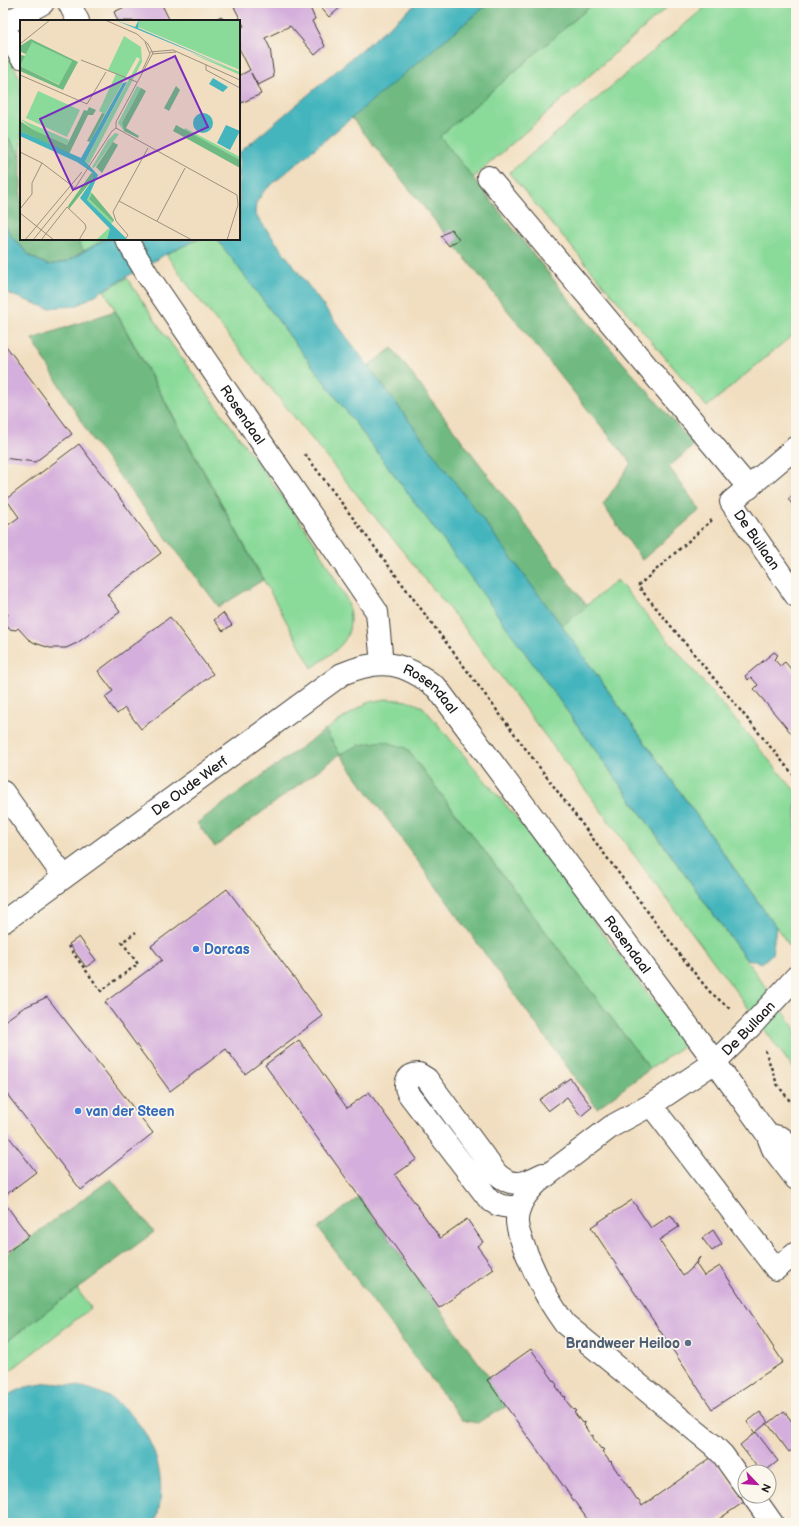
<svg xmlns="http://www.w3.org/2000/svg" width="799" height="1526" viewBox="0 0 799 1526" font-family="'Balsamiq Sans',sans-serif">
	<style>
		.green { fill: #8ada9a; stroke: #537b5b }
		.forest { fill: #6fba82; stroke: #466b4f }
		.water { fill: #45b5bd; stroke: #30686c }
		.building { fill: #d4aedc }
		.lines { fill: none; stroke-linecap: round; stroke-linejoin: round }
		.minor-casing { stroke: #3c3935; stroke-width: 24 }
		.path { stroke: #3c3935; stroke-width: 2.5; stroke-dasharray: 3 3; stroke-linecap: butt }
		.minor { stroke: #fff; stroke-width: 22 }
		.shop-dot { fill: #3f7fe0; stroke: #fbf7ec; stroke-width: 1.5 }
		.service-dot { fill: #5c6f8a; stroke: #fbf7ec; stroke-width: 1.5 }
		.labels { text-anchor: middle; stroke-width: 3.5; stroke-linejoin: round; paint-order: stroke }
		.street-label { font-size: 14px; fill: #1c1c1c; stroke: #fbf7ec }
		.shop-label { font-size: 14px; font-weight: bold; fill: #366cbe; stroke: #fbf7ec; text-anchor: start }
		.service-label { font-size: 14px; font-weight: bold; fill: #4e5e75; stroke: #fbf7ec; text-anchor: end }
		.inset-road { fill: none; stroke: #9c907e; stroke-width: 1 }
		.view { fill: #7b2cbf; fill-opacity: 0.15; stroke: #7b2cbf; stroke-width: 2 }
		.inset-edge { fill: none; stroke: #1c1c1c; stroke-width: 2 }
	</style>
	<rect width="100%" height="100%" fill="#fbf7ec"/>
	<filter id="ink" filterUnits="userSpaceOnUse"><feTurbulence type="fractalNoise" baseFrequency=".025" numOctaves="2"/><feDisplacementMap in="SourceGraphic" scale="8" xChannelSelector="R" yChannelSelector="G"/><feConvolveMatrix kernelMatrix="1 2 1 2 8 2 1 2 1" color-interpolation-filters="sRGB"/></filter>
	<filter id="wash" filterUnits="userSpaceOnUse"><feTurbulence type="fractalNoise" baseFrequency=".012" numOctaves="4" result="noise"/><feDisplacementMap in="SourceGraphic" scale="16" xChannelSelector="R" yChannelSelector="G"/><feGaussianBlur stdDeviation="0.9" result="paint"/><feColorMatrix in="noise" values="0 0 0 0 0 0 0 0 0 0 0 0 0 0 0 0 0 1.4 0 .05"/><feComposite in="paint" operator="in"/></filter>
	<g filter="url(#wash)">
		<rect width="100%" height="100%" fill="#f1dec0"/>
		<g class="green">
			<polygon points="594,3 672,3 473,178 439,136"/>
			<polygon points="710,3 796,3 796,332 707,407 509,173"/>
			<polygon points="3,46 21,80 21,157 3,130"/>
			<polygon points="76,239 105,239 84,251"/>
			<polygon points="199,239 217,239 464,568 796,1029 796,1072 464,627 193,292 166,254"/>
			<path d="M 127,278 L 165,335 L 312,538 L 348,602 C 356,641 340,647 312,668 L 104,290 Z"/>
			<polygon points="617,580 796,792 796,955 562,626"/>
			<polygon points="387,699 409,701 423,707 515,816 686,1044 650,1069 406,748 360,745 340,754 325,730 368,702"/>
			<polygon points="77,1289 91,1308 3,1376 3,1344"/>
		</g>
		<g class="forest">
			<polygon points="489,3 594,3 440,136 580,313 694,445 669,467 700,510 642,560 603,505 631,463 351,117"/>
			<polygon points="3,130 21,157 21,239 76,239 84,251 66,262 48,265 31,257 11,236 3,219"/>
			<polygon points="115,311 263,580 219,607 93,441 32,339"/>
			<polygon points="392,348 587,606 562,626 368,366"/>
			<polygon points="325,730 340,754 360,745 383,741 406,748 650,1069 597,1108 340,754 215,847 197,823"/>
			<polygon points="111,1179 154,1232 3,1344 3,1257"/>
			<polygon points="359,1197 509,1405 477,1423 462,1420 318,1228"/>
		</g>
		<g class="water">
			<polygon points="417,3 489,3 264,191 256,203 255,214 562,626 776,927 772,954 762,963 746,959 464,568 217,239 239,239 239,153"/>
			<polygon points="3,219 11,236 31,257 48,265 66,262 105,239 199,239 166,254 76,306 47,308 9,294 3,287"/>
			<path d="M 48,1383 C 62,1384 76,1385 90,1389 C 144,1405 174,1471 155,1523 L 3,1523 L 3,1397 L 26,1387 Z"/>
		</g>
		<g id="blocks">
			<g class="building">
				<polygon points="133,3 161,3 170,21 118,21 114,12"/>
				<polygon points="232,3 308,3 315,19 312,21 325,46 315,55 290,26 265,38 270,48 274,77 258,85 251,73 261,94 239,104 239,76 250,70 239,48 239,28 244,26"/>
				<polygon points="317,3 346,3 329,17"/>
				<polygon points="221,16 224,21 212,21"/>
				<polygon points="451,229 459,239 449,246 441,236"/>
				<polygon points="3,342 72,434 35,462 3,458"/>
				<polygon points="79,444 161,553 107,594 120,612 77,643 66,648 50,648 35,643 28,639 18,628 16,630 9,629 5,623 6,617 8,615 3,608 3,529 19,517 6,499"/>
				<polygon points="796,493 796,509 788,499"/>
				<polygon points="223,613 232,625 223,631 214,620"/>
				<polygon points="170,617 213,674 141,729 125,708 117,714 105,697 113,691 98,671"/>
				<polygon points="774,652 778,655 774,659 780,666 785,662 796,675 796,739 754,689 758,685 751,677 748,680 745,676"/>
				<polygon points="227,889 323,1016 245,1074 226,1049 170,1091 105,1002 162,960 151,946"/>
				<polygon points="79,937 96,960 86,967 69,944"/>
				<polygon points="47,997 153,1133 81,1190 3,1089 3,1022 23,1008"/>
				<polygon points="299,1040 347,1108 369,1092 417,1159 395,1175 440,1238 467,1219 483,1242 477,1246 494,1269 439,1308 265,1065"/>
				<polygon points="570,1078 592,1107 581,1116 567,1097 548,1111 539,1100"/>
				<polygon points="3,1129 36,1172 3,1197"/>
				<polygon points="632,1200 651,1228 671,1215 679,1227 659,1240 683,1276 690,1270 700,1257 696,1264 704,1276 720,1266 783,1362 712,1409 591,1227"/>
				<polygon points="3,1201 29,1236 3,1255"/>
				<polygon points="713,1230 722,1244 712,1251 702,1238"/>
				<polygon points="531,1349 557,1385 556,1386 564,1397 565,1396 566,1398 565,1399 573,1410 574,1409 576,1411 574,1412 582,1423 584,1422 585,1424 584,1425 591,1436 593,1435 593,1438 601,1449 602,1448 604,1450 602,1451 610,1462 611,1461 612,1464 619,1474 620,1473 622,1476 621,1477 629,1488 630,1487 631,1489 630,1489 638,1501 639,1500 642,1506 712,1457 744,1502 713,1523 590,1523 487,1380"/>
				<polygon points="784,1411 796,1427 796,1447 789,1452 767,1423 755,1433 747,1422 760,1412 769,1423"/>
				<polygon points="756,1432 778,1461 764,1472 761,1472 740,1445"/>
			</g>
		</g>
	</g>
	<g filter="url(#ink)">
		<use href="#blocks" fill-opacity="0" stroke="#3c3935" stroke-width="1"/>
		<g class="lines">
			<defs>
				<g id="minor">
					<polyline points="69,3 78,21"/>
					<polyline points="3,25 43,3"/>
					<polyline points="3,26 21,57"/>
					<polyline points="488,177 749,488"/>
					<path id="s1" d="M 126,239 L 149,277 L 377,612 L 382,664"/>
					<path id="s2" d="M 796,447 L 731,502 L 796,596"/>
					<polyline points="3,792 64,877"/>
					<path id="s3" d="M 3,922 L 342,674 C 382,657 404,662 437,688 L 715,1062 L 767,1134 L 773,1149 L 796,1179"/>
					<polyline points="651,1105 776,1269 796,1253"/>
					<polyline points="768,1134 782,1138 796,1153"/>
					<path d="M 519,1207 C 506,1207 497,1207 488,1198 L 408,1093 C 403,1083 408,1074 419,1074 L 427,1079 L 497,1174 C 514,1189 525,1183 543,1174"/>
					<path id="s4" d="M 745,1486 L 723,1455 L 713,1445 L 565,1324 C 560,1317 555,1310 551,1303 C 542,1289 516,1235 517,1220 C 518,1204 526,1194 537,1183 L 612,1126 L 651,1105 L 715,1062 L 751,1026 L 796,977"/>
					<polyline points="753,1496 772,1523"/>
				</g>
			</defs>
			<use href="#minor" class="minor-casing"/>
			<g class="path">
				<polyline points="305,454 680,955 709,991 730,1009"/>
				<polyline points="712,520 638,586 796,778"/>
				<polyline points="68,946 101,991 138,964 122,942 136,932"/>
				<polyline points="765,1050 777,1084 796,1109"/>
			</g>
			<use href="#minor" class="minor"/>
		</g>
	</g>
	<g class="shop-dot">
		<circle cx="196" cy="949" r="4"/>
		<circle cx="78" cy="1111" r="4"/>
	</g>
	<circle class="service-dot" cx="688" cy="1343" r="4"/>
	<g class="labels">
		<g class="street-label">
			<text dy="5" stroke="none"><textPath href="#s1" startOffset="211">Rosendaal</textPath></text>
			<text dy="5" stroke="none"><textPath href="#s2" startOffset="131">De Bullaan</textPath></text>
			<text dy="5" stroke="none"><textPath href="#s3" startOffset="518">Rosendaal</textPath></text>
			<text dy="5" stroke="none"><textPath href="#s3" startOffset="231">De Oude Werf</textPath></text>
			<text dy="5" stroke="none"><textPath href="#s3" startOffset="842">Rosendaal</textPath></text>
			<text dy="5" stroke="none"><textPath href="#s4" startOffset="665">De Bullaan</textPath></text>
		</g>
		<g class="shop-label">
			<text x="204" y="954">Dorcas</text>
			<text x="86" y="1116">van der Steen</text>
		</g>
		<g class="service-label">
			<text x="680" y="1348">Brandweer Heiloo</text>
		</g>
	</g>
	<g transform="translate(20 20)">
		<rect width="220" height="220" fill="#f1dec0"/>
		<path d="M 119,0 L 220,0 L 220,50 L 118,7 ZM 104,16 L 121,27 L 122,42 L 69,144 L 65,141 L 120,39 L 117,37 L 85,94 L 79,91 L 96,54 L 88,50 ZM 12,21 L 52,41 L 40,65 L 0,46 ZM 169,32 L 220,52 L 220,55 L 184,39 ZM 117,66 L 121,68 L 102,103 L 104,111 L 98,103 ZM 18,71 L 60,90 L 47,117 L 6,98 ZM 0,99 L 49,120 L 47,125 L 14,110 ZM 165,108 L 220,137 L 220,140 L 164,110 ZM 95,113 L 99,114 L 74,148 L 72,147 L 88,120 ZM 70,171 L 72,173 L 69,179 L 93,202 L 91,204 L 67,180 ZM 89,208 L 91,212 L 87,220 L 76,220 Z" fill="#8ada9a"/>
		<path d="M 11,19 L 58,42 L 43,70 L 0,51 L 0,36 L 1,35 L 5,36 L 0,46 L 39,65 L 52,41 L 12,22 L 6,34 L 1,32 L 0,26 ZM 156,66 L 160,70 L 149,91 L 144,88 ZM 121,68 L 126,71 L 106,108 L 119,116 L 118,118 L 104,111 L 102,103 ZM 69,87 L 76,90 L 73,95 L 68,95 L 49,134 L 0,111 L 0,101 L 14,110 L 47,125 L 64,90 L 67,91 ZM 82,93 L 85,94 L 70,122 L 67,121 ZM 156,105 L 220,140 L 220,148 L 153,111 ZM 93,122 L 98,125 L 82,153 L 76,147 ZM 72,152 L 74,154 L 73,159 L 49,189 L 48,186 ZM 72,173 L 91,196 L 94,200 L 93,202 L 69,179 Z" fill="#6fba82"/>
		<path d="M 95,0 L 115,7 L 119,0 L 118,8 L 220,52 ZM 193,58 L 208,67 L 203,72 L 189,64 ZM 107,62 L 65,141 L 78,155 L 67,180 L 108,220 L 87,220 L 90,209 L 60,178 L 73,159 L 73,153 L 57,142 L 0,116 L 0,111 L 61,138 L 103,63 ZM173 103a10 10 0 1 1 20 0a10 10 0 1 1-20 0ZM 206,105 L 220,111 L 210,130 L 197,123 Z" fill="#45b5bd"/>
		<path class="inset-road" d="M 85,0 L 117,14 L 128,24 L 133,33 L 96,102 L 96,108M 0,24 L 30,0M 130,32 L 153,30 L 220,60M 132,34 L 156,32M 61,40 L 117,62M 186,45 L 186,50 L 220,68M 122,51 L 130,34 L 125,22M 0,55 L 67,84 L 86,52M 96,108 L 217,175 L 218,185 L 207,220M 0,132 L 22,143 L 55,168M 99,181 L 172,220M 0,189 L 12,174 L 12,163 L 22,143M 0,193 L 34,220M 137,201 L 165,148M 106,218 L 108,215 L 96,201 L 93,192 L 128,128M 5,220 L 62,152M 13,220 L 55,168 L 92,111 L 96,108M 21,220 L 47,187 L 65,204 L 66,208 L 59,220"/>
		<path class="view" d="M 155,36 L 188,107 L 53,170 L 20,99 Z"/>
		<rect width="220" height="220" class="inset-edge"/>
	</g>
	<rect width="799" height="1526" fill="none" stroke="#fbf7ec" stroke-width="16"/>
	<g transform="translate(757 1484) rotate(115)"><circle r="19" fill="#fbf7ec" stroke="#a29f99"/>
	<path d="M0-3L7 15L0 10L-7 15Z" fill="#b5179e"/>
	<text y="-6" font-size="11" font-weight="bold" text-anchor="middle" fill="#1c1c1c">N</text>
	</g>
</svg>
